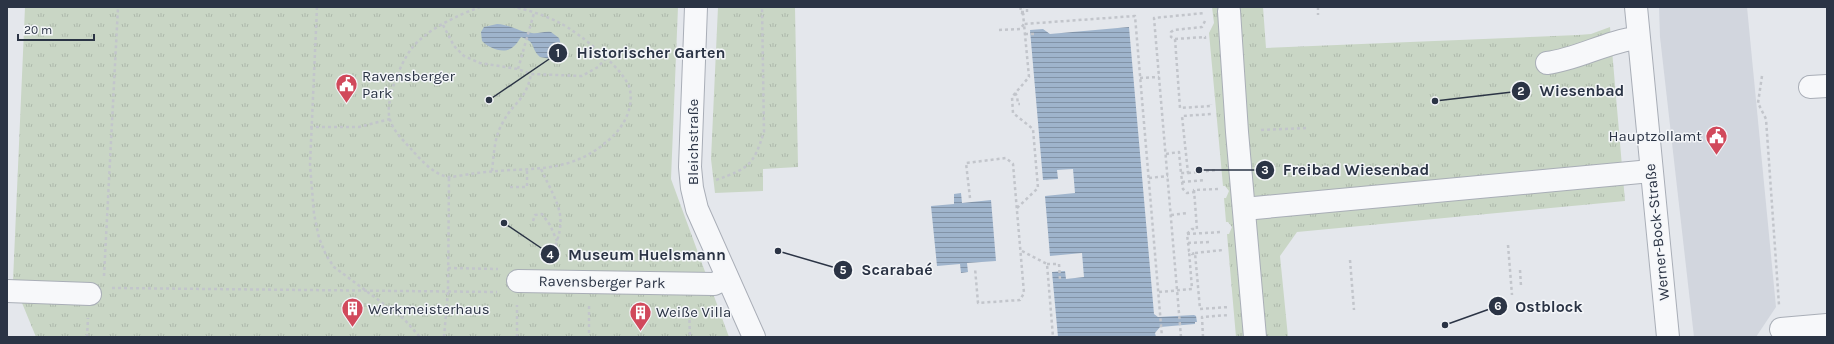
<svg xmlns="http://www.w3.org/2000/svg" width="1834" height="344" viewBox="0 0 1834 344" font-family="Karla,sans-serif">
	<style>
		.built { fill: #d2d6de }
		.park { fill: url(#park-tufts) }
		.water { fill: url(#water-rules) }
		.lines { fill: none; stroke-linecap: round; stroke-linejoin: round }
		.minor-casing { stroke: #a9aeb7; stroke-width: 24 }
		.path { stroke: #c2c5cb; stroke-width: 2.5; stroke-dasharray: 3 3; stroke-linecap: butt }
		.minor { stroke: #f7f8fa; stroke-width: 22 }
		.labels { text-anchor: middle; stroke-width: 3; stroke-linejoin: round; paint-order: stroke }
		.poi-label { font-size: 15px; fill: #2b3445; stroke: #f4f6f9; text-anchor: start }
		.street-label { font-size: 15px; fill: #2b3445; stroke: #f4f6f9 }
		.leader { fill: none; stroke: #2b3445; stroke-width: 1.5 }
		.callout-dot { fill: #2b3445; stroke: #f4f6f9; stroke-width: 1.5 }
		.mark-label { font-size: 12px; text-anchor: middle; font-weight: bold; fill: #fff }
		.callout-label { font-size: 16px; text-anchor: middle; font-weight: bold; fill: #2b3445; stroke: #f4f6f9; stroke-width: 3; stroke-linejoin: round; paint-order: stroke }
	</style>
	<defs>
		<pattern id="park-tufts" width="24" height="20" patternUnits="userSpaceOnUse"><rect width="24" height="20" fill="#c9d6c5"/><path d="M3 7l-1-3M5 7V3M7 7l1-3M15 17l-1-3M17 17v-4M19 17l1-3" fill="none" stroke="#adb8ab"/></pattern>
		<pattern id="water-rules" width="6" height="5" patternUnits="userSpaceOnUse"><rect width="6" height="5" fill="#9fb4cc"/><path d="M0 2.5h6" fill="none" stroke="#8293a7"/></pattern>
	</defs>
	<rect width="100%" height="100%" fill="#e4e7ec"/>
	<polygon class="built" points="1659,7 1747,7 1776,307 1756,337 1694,337 1660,37"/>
	<g class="park">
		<polygon points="25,7 678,7 671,179 729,337 36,337 13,281"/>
		<polygon points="718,7 795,7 798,167 763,169 763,191 715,193 711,159"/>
		<polygon points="1212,7 1263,7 1266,48 1578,35 1591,34 1610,27 1625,201 1297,232 1280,256 1288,337 1236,337 1227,234 1229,234 1232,227 1228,222 1226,222 1224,198 1226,198 1229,191 1225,186 1223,186 1209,33 1214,23"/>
	</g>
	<g class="water">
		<path d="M 497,24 C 512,25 519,32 532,33 C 538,34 544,31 551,32 L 559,38 L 561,45 L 559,52 L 551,59 L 540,57 C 530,48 537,42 521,37 C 519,40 516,45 513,47 C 504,55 489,48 482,41 L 481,32 L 484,27 Z"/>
		<polygon points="1129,27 1154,314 1158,317 1194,315 1196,316 1197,322 1195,322 1195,324 1160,327 1155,333 1156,337 1058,337 1052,272 1065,271 1066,279 1084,277 1082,253 1050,256 1045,196 1075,193 1073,169 1057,170 1058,179 1043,180 1030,30 1043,29 1050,34"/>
		<polygon points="961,193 962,203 991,200 996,261 967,263 968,272 961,273 960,264 937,266 931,206 954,204 954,194"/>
	</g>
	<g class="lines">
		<defs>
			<g id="minor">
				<polyline points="696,7 690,167 692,188 697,209 754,337"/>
				<polyline points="1636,7 1668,337"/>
				<polyline points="1229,11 1237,132 1255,337"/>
				<path d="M 1547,63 C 1579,59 1607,41 1638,38"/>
				<polyline points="1810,87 1827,86"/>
				<polyline points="1244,209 1651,171"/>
				<polyline points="518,281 714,284 727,278"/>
				<polyline points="7,291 90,294"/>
				<polyline points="1781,329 1827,325"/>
			</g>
		</defs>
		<use href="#minor" class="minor-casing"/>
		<g class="path">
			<polyline points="317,7 310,165 314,214 319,238 326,255 334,267 404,319 420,337"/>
			<path d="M 480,7 C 458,15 426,30 412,48 C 404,58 397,75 393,87 C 390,98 387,109 390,120 C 394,132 404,141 412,150 C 421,160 434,175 449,177 C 455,177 463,175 470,174 C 483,172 496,171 510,170 C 545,169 577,167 605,143 C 621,131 634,111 630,90 C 627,71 578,32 560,23 C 546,16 529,10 514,7"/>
			<polyline points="1021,7 1020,11 1023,14"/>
			<polyline points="1318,7 1318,15"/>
			<polyline points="1021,12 1024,12 1023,9"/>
			<polyline points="1205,21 1202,27 1174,30 1171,32 1171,37 1175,39 1180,108 1211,106 1211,104"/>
			<polyline points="443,25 454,46 464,56 480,63 518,69 531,74 582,76 598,67 607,57"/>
			<polyline points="999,30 1020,29 1024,24 1023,14 1027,12 1027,7"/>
			<polyline points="1025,34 1036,34"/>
			<polyline points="1175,39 1205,37 1205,39"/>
			<polyline points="518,69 534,13"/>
			<polyline points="1762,76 1758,103 1766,119 1779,305"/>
			<polyline points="1140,78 1159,77"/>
			<polyline points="1015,93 1017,96 1018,104 1020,104"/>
			<polyline points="310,127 359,127 390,119"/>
			<polyline points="1261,130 1306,128"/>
			<polyline points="1166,154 1179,152 1181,173"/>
			<path d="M 541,169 C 559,208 569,215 551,257"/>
			<path d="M 492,171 C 494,154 494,137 503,122 C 514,101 526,101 531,74"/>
			<polyline points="1188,173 1217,170"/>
			<polyline points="1149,178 1168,176"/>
			<path d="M 716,180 C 749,168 753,166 764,132 L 762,7"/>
			<polyline points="1182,182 1205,180"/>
			<polyline points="510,187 527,187 527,170"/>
			<polyline points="1218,189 1194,190 1197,229 1192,229 1187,234 1189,251 1192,254 1195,253 1200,309 1229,307"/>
			<polyline points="1195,192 1187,193 1183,189 1181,173 1188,173 1182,116 1212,114"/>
			<polyline points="970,198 966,163 1006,158 1013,164 1024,293 1020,300 978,303 975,268"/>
			<polyline points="1017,208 1038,188 1033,129 1013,113 1012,97 1029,77 1024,24 1135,16 1162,337"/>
			<polyline points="1171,215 1188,213"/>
			<polyline points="533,221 535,215 542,214 550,225 557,241"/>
			<polyline points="1187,234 1222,232"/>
			<polyline points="1188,243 1209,242"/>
			<polyline points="1508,245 1512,295"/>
			<polyline points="1022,251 1047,264 1053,337"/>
			<polyline points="1195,253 1223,250"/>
			<polyline points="1350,260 1354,310"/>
			<polyline points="1047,264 1059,264 1060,280"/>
			<polyline points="448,268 498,269"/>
			<polyline points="1520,270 1521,286"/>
			<polyline points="104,276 118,7"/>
			<polyline points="112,288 497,292"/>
			<polyline points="1159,292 1192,289 1189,251"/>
			<polyline points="589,306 589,337"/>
			<polyline points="689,308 690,337"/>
			<polyline points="87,337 88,318"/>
			<polyline points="444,337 448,291 449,177"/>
			<polyline points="517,337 517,305"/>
			<polyline points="1181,337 1154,18 1205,13"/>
			<polyline points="1203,337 1202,317 1229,315"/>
		</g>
		<use href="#minor" class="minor"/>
	</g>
	<defs>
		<symbol id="civic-pin" viewBox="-11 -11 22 30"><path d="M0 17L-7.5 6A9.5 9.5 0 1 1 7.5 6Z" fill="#d1495b" stroke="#f4f6f9"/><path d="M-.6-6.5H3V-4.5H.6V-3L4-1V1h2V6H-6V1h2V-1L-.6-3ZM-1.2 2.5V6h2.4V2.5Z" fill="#fff"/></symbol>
		<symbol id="building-pin" viewBox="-11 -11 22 30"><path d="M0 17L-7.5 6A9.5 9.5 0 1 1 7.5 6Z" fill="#d1495b" stroke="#f4f6f9"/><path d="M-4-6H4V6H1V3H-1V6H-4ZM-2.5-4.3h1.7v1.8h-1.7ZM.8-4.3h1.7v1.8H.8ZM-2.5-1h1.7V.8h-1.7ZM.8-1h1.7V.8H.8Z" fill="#fff"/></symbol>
	</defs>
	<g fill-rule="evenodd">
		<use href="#civic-pin" x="334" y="72" width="25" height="34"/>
		<use href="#civic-pin" x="1704" y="124" width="25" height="34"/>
		<use href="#building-pin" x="340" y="296" width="25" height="34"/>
		<use href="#building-pin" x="628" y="300" width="25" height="34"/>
	</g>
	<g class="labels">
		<g class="poi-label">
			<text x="362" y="81">Ravensberger<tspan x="362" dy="17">Park</tspan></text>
			<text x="1702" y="141" text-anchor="end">Hauptzollamt</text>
			<text x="368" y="314">Werkmeisterhaus</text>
			<text x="656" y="317">Weiße Villa</text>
		</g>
		<g class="street-label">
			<text transform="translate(693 142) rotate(-90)" y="5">Bleichstraße</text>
			<text transform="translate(1657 232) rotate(-96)" y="5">Werner-Bock-Straße</text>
			<text transform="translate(602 282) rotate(1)" y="5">Ravensberger Park</text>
		</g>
	</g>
	<path class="leader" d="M489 100L558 53M1435 101L1521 91M1199 170L1265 170M504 223L550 254M778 251L843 270M1445 325L1498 306"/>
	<g class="callout-dot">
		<circle cx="489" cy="100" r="4"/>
		<circle cx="1435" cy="101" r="4"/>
		<circle cx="1199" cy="170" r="4"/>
		<circle cx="504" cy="223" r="4"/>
		<circle cx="778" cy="251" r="4"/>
		<circle cx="1445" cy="325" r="4"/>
		<circle cx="558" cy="53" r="10"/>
		<circle cx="1521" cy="91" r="10"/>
		<circle cx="1265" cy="170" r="10"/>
		<circle cx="550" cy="254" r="10"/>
		<circle cx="843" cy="270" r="10"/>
		<circle cx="1498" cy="306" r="10"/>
	</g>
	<g class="mark-label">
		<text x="558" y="57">1</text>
		<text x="1521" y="95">2</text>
		<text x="1265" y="174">3</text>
		<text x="550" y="259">4</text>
		<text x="843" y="274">5</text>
		<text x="1498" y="310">6</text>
	</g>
	<g class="callout-label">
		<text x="651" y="58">Historischer Garten</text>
		<text x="1582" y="96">Wiesenbad</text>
		<text x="1356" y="175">Freibad Wiesenbad</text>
		<text x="647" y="260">Museum Huelsmann</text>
		<text x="897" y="275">Scarabaé</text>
		<text x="1549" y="312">Ostblock</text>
	</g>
	<rect width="1834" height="344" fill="none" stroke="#2b3445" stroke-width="16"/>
	<path d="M18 34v6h76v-6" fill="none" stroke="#2b3445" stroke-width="2"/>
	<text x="24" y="34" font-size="12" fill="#2b3445" stroke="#f4f6f9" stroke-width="3" paint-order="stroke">20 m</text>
</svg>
